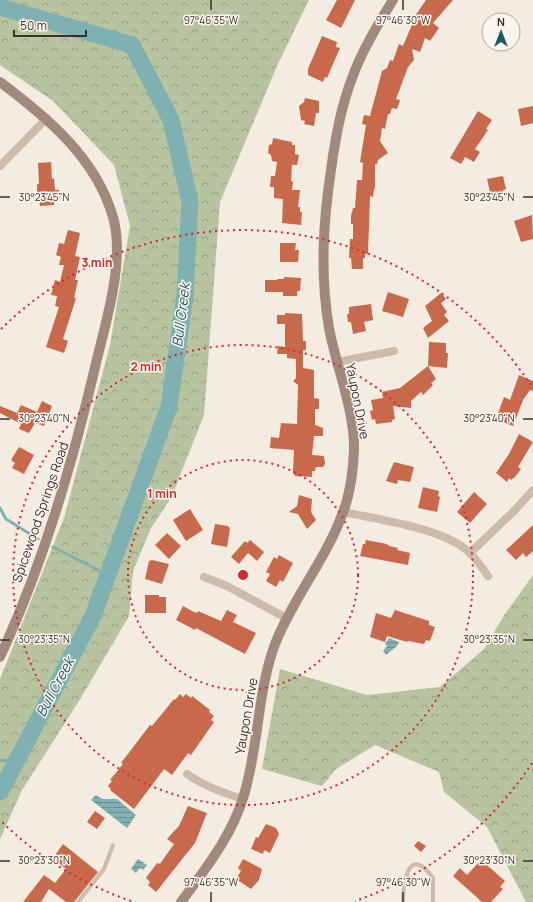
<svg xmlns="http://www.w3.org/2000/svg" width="533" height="902" viewBox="0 0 533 902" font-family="Manrope,sans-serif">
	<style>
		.forest { fill: url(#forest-crowns) }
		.water { fill: url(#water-rules) }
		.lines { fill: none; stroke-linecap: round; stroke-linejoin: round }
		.stream { stroke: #7fb0b2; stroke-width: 3 }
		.river { stroke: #7fb0b2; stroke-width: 17 }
		.building { fill: #c8694b }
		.lane { stroke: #cdbbac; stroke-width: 4 }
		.street { stroke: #cdbbac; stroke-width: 8 }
		.secondary { stroke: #a18a7d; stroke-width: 10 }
		.ticks { fill: none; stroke: #3b302b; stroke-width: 1.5 }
		.ring { fill: none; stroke: #d62828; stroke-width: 2; stroke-dasharray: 2 4 }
		.labels { text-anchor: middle; stroke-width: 3; stroke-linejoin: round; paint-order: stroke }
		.street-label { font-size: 13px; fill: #3b302b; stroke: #fbf5ee }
		.water-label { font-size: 14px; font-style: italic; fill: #1f5a5e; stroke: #fbf5ee }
		.ticks-label { font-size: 10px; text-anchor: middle; fill: #3b302b; stroke: #fbf5ee; stroke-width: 3; stroke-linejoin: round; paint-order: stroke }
		.centre { fill: #d62828; stroke: #fbf5ee; stroke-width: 2 }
		.ring-label { font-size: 12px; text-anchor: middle; font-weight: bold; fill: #d62828; stroke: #fbf5ee; stroke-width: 3; stroke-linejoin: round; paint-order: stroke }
	</style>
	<defs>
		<pattern id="forest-crowns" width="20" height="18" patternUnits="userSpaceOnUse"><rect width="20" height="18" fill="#b8c4a0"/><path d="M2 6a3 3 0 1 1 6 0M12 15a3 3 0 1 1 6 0" fill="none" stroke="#97a083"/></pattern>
		<pattern id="water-rules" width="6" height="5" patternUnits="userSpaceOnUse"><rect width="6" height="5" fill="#7fb0b2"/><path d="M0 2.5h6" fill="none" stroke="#699091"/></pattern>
	</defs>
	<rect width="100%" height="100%" fill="#f4ebe1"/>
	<g class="forest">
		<polygon points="0,0 309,0 277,66 220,202 204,415 171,498 151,528 133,571 129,616 79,701 22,790 0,839 0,679 64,518 110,345 130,226 114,165 53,101 0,65"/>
		<polygon points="533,575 533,902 526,902 487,827 444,792 439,772 375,745 336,769 322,786 262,769 280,669 367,695 440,687 484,649 505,614"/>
	</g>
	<g class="water">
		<polygon points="389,638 399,642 397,646 386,655 383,651 387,646 385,644"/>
		<polygon points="96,795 102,799 117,799 136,815 127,828 91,800"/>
		<polygon points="138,859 147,865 143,870 140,868 136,873 131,869"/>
	</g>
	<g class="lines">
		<g class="stream">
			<polyline points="0,508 6,519 38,539"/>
			<polyline points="53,547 108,575"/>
			<polyline points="0,760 16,762"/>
		</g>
		<polyline class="river" points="0,7 132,45 171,120 190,202 185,295 169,407 93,616 0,792"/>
	</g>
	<g class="building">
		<polygon points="337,0 355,0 341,28 326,20"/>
		<polygon points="426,0 453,0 433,23 439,28 430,41 425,38 420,52 412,49 414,60 408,67 396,99 400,100 397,109 392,108 390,114 388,114 385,129 382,128 380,141 388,153 378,160 377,164 375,164 375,189 374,188 373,197 370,196 368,254 365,254 365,258 363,258 363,269 352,269 351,258 349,258 350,239 353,239 353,224 351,224 351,216 353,208 355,208 357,180 362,180 363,163 360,162 366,125 362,124 364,115 370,116 382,71 387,68 390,60 393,61 399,44 403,46 414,20 413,19"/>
		<polygon points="322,36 337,42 336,47 340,48 327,78 325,77 323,82 308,75 308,69"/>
		<polygon points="305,98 319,101 319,113 316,113 314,126 304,124 305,121 301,120 299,106 304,102"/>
		<polygon points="533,106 533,123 521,126 518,109"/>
		<polygon points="478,111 492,120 486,129 488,130 475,149 480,152 474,162 465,157 461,164 450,158"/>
		<polygon points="273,138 292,142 292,145 295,145 295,154 299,155 297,165 292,165 291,181 293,182 292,190 300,190 298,207 300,207 300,212 302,212 301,225 282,223 283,199 274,198 274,187 270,187 271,176 275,176 277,162 272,161 271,155 268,153 269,145 272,144"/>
		<polygon points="51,162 52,179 54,178 55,190 59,190 60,199 54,199 54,205 40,206 39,194 37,194 37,184 39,184 38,163"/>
		<polygon points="503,176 506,189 503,190 504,198 492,201 487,179"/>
		<polygon points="532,215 533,239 521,242 514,221"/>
		<polygon points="68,230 80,233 75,256 80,257 75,280 78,280 74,298 76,298 63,339 68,341 64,353 46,347 59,307 55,306 57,296 51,295 55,280 60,282 64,265 59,265 61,257 56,255 59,243 64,244"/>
		<polygon points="280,243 296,243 295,250 299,250 298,262 280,262"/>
		<polygon points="284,277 301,278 300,291 297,291 297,296 283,296 283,292 265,292 265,280 277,280 277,279 284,279"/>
		<polygon points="388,292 409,299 403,317 382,311"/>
		<polygon points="441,293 446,299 441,303 447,312 444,315 449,321 428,338 423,328 432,321 425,306"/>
		<polygon points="371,304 373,320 364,322 366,331 353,334 351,322 348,322 347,314 349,314 349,307"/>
		<polygon points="285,313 302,314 303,341 306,341 306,350 303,350 303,368 314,370 314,398 319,399 319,409 315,409 315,425 323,428 323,436 314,436 312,455 324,456 325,464 323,467 316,467 315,471 312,471 312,477 295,476 293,473 294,450 270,448 271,437 279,438 281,423 297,424 298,385 293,381 296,378 296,359 287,358 287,354 277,354 278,346 285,347 285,324 277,324 277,315 285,315"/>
		<polygon points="429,342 446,343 446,353 448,353 447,368 428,366"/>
		<polygon points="428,366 436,379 431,383 433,385 423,395 421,392 411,401 411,408 393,406 395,419 392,420 392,422 376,424 375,419 372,420 370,411 373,410 371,400 383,398 382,392 400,388"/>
		<polygon points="519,375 533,381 533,391 530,390 523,400 513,426 496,419 504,397 510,400"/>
		<polygon points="42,401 52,406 44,426 35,423 29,433 19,429 21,424 0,413 0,406 17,413 21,405 37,412"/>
		<polygon points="519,434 533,442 518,467 521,469 515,477 511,480 509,478 507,482 496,473 509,454"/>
		<polygon points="19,447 34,455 24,474 12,468 15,463 11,460"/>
		<polygon points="394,462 414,467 410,482 398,480 397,484 386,481"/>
		<polygon points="423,487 439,491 438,496 440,497 437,512 418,508"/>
		<polygon points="474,492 487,504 470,523 457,512"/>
		<polygon points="299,495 312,499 311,512 316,520 307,529 298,514 289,512 297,506"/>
		<polygon points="190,509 203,530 186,541 173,520"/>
		<polygon points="215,524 228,526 230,529 227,547 211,544"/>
		<polygon points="533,525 533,551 526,557 523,553 516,560 506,550"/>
		<polygon points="167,533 181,546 169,559 155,545"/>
		<polygon points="250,540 264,552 257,561 248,553 239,564 231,557 245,541 247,543"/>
		<polygon points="366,540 387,544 389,546 398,548 397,550 410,553 408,565 360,556 363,544 365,544"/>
		<polygon points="279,555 293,563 283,582 280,580 276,587 266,581 270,574 266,572 274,557 277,559"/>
		<polygon points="152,560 169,564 162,584 145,579 149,561"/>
		<polygon points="145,595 159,595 159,597 166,597 166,613 145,613"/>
		<polygon points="183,606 192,611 197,613 198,611 221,621 227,610 237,615 233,622 256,633 245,654 196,628 195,630 176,620"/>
		<polygon points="395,610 429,621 429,625 435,627 430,641 426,640 424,644 408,641 407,642 387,636 385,642 370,637 376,613 391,618"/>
		<polygon points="180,694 183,697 186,694 191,698 192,696 210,710 209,712 214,716 211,720 214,722 191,755 188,753 172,775 164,769 134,809 110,790 111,789 108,786 112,781 110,780 123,764 121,763 150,725 152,726 174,699 175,700"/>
		<polygon points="188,806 207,813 195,843 156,892 148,885 150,882 146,878 157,863 160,864 174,844 167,839 179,826"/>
		<polygon points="95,811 105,818 97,829 87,822"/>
		<polygon points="266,824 276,828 279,834 270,853 264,850 263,854 251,849 256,837 258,838"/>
		<polygon points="418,841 426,846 421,852 414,846"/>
		<polygon points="63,844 98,872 74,902 66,902 49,889 41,902 23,902 44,875 55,883 66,869 53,858"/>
		<polygon points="243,859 262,869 259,880 251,889 236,879 241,871 238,868"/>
		<polygon points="481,860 505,881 500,887 503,889 491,902 482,902 453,876 460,868 467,875"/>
	</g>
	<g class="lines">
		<g class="lane">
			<polyline points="78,902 104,869 113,845"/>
			<path d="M 403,902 C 403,881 409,844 433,878 L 433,902"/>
		</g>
		<g class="street">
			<polyline points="0,166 47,118"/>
			<polyline points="337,362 394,351"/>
			<path d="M 344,512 C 379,520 446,528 471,554 C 477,560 483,569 488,576"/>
			<polyline points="470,553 516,509 533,490"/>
			<polyline points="204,577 227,586 288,619"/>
			<path d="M 187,774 C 204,786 223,793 243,799"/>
		</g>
		<g class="secondary">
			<path d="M 0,82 C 48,118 96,158 113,217 C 125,259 107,318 97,359 C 73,461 44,562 0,657"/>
			<path d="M 181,902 C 206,868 232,836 244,795 C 259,745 257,693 275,644 C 293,598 327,558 343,512 C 351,492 353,471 354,450 C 355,412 336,366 329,328 C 320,274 323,223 331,170 C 335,140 340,110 351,81 C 361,52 377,26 393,0"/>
		</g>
	</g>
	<path class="ticks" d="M 211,0 L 211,10M 403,0 L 403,10M 0,197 L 10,197M 523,197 L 533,197M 0,419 L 10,419M 523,419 L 533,419M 0,640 L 10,640M 523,640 L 533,640M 0,861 L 10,861M 523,861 L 533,861M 211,892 L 211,902M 403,892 L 403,902"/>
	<g class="ring">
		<circle cx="243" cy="575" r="115"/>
		<circle cx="243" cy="575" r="230"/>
		<path d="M532 763A345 345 0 0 1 355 901M131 901A345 345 0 0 1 1 821M1 329A345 345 0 0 1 532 387"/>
	</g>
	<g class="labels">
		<g class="street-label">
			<text transform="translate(358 401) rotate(79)" y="5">Yaupon Drive</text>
			<text transform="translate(40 512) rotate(-71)" y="5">Spicewood Springs Road</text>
			<text transform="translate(246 716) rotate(-80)" y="5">Yaupon Drive</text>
		</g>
		<g class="water-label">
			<text transform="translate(181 315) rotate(-83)" y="5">Bull Creek</text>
			<text transform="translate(55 687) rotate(-62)" y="5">Bull Creek</text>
		</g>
	</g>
	<g class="ticks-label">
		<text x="211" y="24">97°46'35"W</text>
		<text x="403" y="24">97°46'30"W</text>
		<text x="44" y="201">30°23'45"N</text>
		<text x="489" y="201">30°23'45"N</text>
		<text x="44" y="422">30°23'40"N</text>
		<text x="489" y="422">30°23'40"N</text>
		<text x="44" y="643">30°23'35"N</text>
		<text x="489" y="643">30°23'35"N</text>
		<text x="44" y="864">30°23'30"N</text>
		<text x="489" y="864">30°23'30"N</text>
		<text x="211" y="886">97°46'35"W</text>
		<text x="403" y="886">97°46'30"W</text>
	</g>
	<circle cx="243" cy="575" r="6" class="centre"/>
	<g class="ring-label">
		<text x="97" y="267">3 min</text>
		<text x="146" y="371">2 min</text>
		<text x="162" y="498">1 min</text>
	</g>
	<g transform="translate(501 32)"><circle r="19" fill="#fbf5ee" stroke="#aea6a0"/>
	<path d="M0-3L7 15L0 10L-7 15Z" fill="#1f5a5e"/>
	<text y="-6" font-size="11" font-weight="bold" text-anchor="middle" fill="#3b302b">N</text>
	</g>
	<path d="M14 30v6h72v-6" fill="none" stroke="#3b302b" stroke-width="2"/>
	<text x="20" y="30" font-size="12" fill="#3b302b" stroke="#fbf5ee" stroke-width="3" paint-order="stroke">50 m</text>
</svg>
